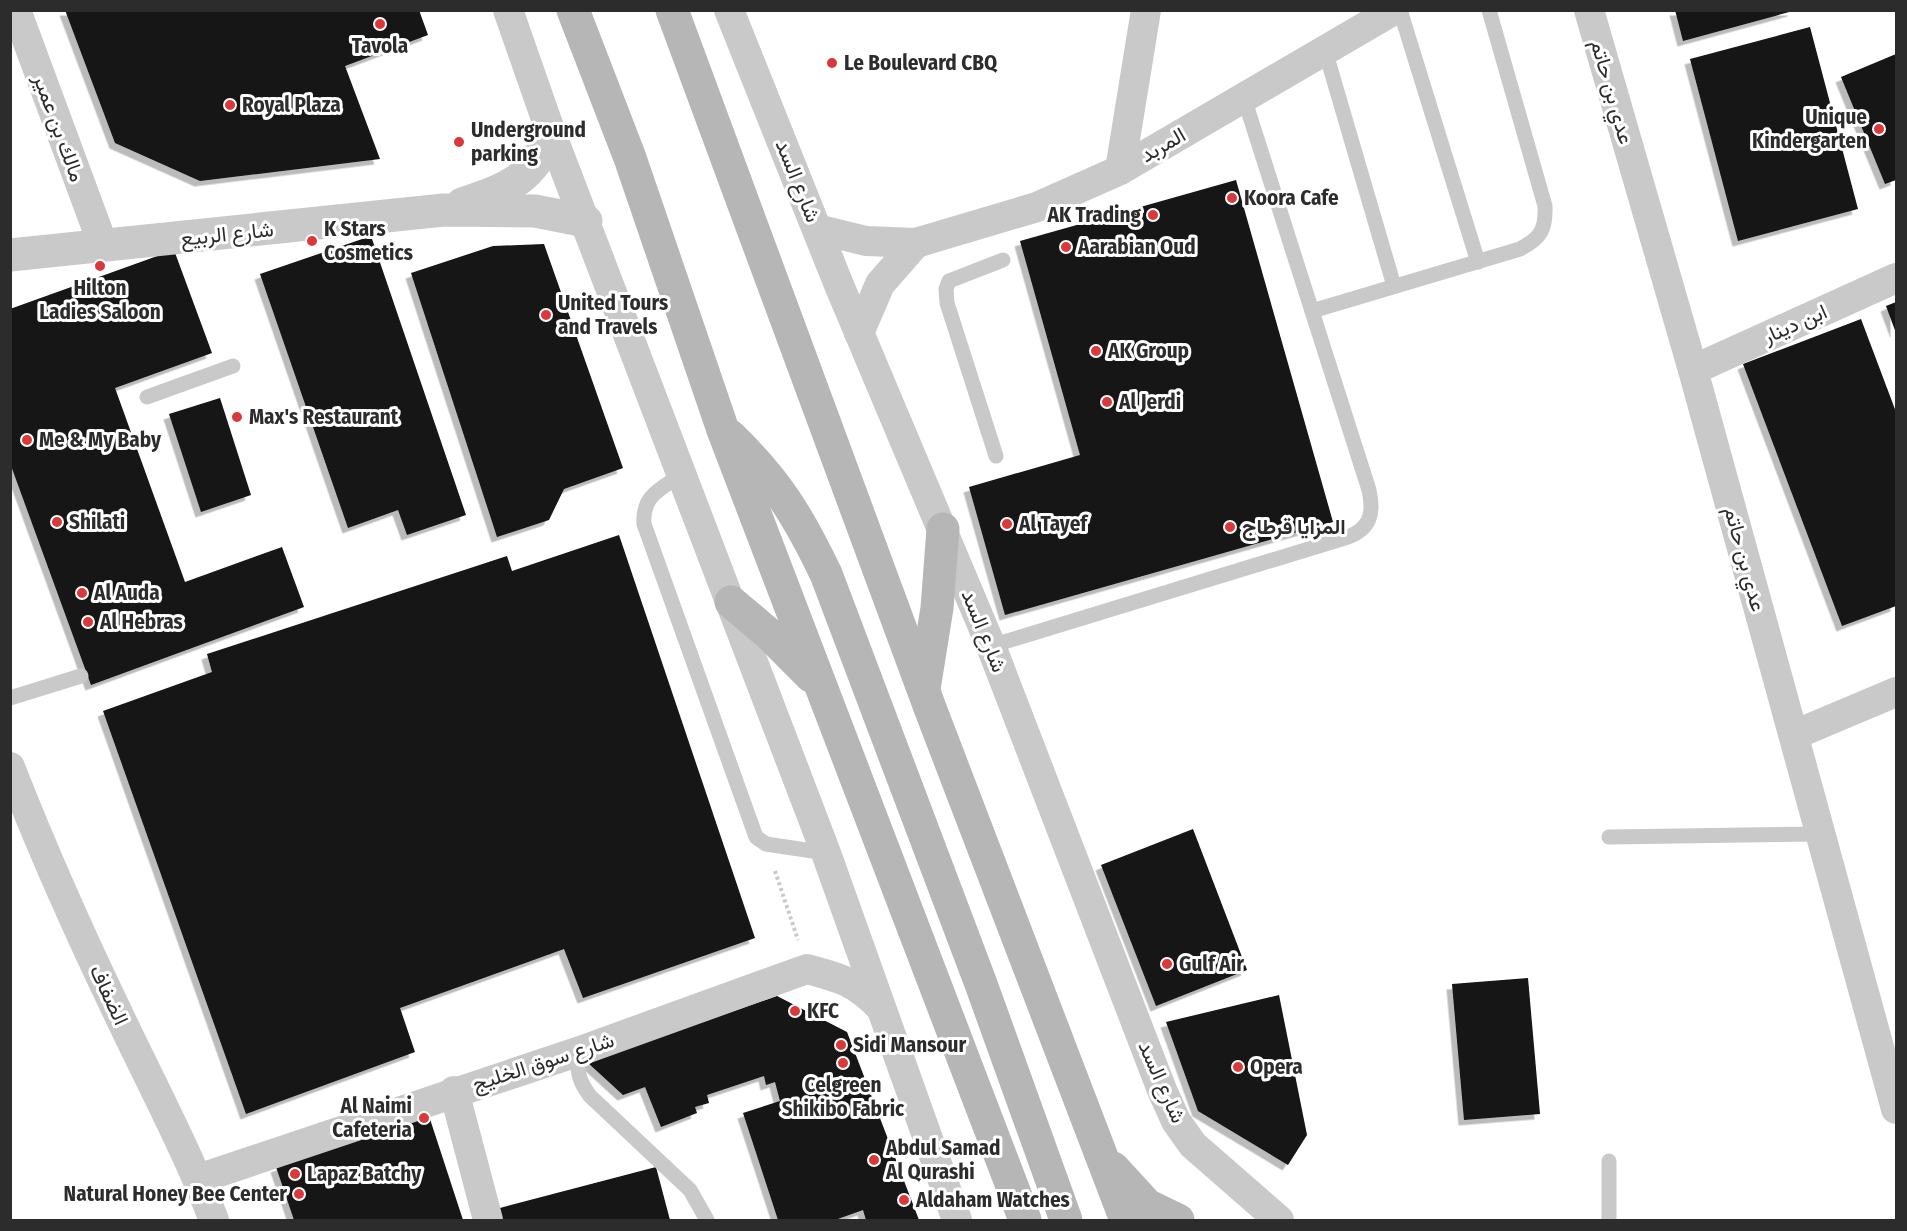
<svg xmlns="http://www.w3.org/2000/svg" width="1907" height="1231" viewBox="0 0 1907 1231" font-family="'Fira Sans Condensed',Vazirmatn,sans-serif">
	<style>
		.building { fill: #131313; filter: url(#shadow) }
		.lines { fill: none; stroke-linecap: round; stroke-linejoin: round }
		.path { stroke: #c9c9c9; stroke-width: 4; stroke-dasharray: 3 3; stroke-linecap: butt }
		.service { stroke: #c9c9c9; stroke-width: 15 }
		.minor { stroke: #c9c9c9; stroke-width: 30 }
		.tertiary { stroke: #c9c9c9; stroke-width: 33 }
		.secondary { stroke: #b6b6b6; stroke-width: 33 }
		.poi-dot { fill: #d9393b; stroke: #fff; stroke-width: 2 }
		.labels { text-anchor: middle; stroke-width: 6; stroke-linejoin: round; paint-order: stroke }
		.poi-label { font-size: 21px; font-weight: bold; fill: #2c2c2c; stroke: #fff; text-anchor: start }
		.street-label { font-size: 21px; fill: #2c2c2c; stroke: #fff }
	</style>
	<defs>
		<filter id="shadow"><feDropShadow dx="-5.5" dy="5.5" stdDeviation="0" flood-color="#0004"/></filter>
	</defs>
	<rect width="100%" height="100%" fill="#fff"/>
	<g class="building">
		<polygon points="65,10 419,10 428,35 345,66 380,159 200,181 115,143"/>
		<polygon points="1675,10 1793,10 1793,11 1683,41"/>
		<polygon points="1810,27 1858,209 1738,241 1690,59"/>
		<polygon points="1896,54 1896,180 1885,184 1841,77"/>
		<polygon points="1236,180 1333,522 1005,615 969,487 1080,455 1020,241"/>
		<polygon points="371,236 466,515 407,535 398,510 348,528 260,274"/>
		<polygon points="544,244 623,468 564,489 549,520 497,537 411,273 493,246"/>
		<polygon points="174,250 212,353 115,388 185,582 282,547 304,607 91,685 10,463 10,309"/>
		<polygon points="1896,302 1896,333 1886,306"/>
		<polygon points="1861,319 1896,412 1896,606 1842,626 1743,364"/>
		<polygon points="220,398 251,495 201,512 169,414"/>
		<polygon points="619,535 755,938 583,998 564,949 400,1008 415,1052 246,1114 103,711 212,672 207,654 507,556 512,571"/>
		<polygon points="1193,829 1247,970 1156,1006 1101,865"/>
		<polygon points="1528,978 1540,1114 1464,1120 1452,984"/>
		<polygon points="1279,995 1307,1135 1288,1165 1198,1111 1166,1022"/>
		<polygon points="777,996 847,1032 919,1220 866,1220 863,1210 835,1220 778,1220 743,1113 780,1101 775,1082 766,1085 764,1076 707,1095 709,1103 695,1107 697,1113 661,1127 645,1087 623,1095 587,1062"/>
		<polygon points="429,1116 463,1220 294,1220 276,1167"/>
		<polygon points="656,1167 670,1220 499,1220 496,1209"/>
	</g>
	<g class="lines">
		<polyline class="path" points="775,871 798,940"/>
		<g class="service">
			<polyline points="1400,10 1478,262"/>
			<polyline points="1325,50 1394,286"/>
			<path d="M 1312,311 L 1520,249 C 1541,238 1546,229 1545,206 L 1489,10"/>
			<polyline points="147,397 233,366"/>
			<polyline points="996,456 947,303 946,289 949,281 1003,260"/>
			<path d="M 682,474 C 661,489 642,495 644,524 L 756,837 L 766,844 L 826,853"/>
			<path d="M 991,646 L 1348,537 C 1371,528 1374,513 1369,490 L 1244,98"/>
			<polyline points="10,698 81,676"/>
			<polyline points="1609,837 1821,834"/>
			<path d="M 580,1051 C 576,1070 578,1080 590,1096 L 690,1190 L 707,1220"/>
			<polyline points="1609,1220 1609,1161"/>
		</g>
		<g class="minor">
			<polyline points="16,10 103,245"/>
			<polyline points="508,10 551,133 826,853 957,1220"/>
			<polyline points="729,10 839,285 991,646 1162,1090 1176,1121 1193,1145 1279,1220"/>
			<polyline points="1589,10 1693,370 1896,1109"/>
			<polyline points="1120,170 1146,10"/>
			<polyline points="817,229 866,241 916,243 1037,207 1120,170 1394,10"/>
			<polyline points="859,333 880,284 916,243"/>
			<polyline points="1693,370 1896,278"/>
			<polyline points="1794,735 1896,692"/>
			<path d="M 10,767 C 42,849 78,930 116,1009 C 149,1079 186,1148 214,1220"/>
			<polyline points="454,1091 488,1220"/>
			<path d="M 198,1179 L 580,1051 L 807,969 C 841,978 856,982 880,1007"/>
		</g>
		<g class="tertiary">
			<path d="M 462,204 C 508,188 532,181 551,133"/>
			<polyline points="10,255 444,210 535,211 586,221"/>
		</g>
		<g class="secondary">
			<polyline points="573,10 630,158 723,430 1025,1220"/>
			<polyline points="672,10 930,708 1126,1220"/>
			<path d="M 730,436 C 777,481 798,516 826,574 L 981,984 L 1066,1220"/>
			<polyline points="731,602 770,635 811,676"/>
			<polyline points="924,689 937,608 943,529"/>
			<polyline points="1113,1168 1147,1205 1178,1220"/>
		</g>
	</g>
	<g class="poi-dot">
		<circle cx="380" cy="24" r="6"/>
		<circle cx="832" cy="63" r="6"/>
		<circle cx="230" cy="105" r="6"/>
		<circle cx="1879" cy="129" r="6"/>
		<circle cx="459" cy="142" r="6"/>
		<circle cx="1232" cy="198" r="6"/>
		<circle cx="1153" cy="215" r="6"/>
		<circle cx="312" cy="241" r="6"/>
		<circle cx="1066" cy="247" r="6"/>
		<circle cx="100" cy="266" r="6"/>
		<circle cx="546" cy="315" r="6"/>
		<circle cx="1096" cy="351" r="6"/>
		<circle cx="1107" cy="402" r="6"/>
		<circle cx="237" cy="417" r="6"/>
		<circle cx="27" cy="440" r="6"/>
		<circle cx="57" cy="522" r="6"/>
		<circle cx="1007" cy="524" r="6"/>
		<circle cx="1230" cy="527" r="6"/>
		<circle cx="82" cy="593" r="6"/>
		<circle cx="88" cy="622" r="6"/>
		<circle cx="1167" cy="964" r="6"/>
		<circle cx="795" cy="1011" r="6"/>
		<circle cx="841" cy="1045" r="6"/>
		<circle cx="843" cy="1063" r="6"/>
		<circle cx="1238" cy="1067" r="6"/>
		<circle cx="424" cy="1118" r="6"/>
		<circle cx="874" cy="1160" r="6"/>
		<circle cx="295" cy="1174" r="6"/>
		<circle cx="299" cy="1194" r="6"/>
		<circle cx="904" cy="1200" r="6"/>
	</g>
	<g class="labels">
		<g class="poi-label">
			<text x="380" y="53" text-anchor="middle">Tavola</text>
			<text x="844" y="70">Le Boulevard CBQ</text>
			<text x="242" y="112">Royal Plaza</text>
			<text x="1867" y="124" text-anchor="end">Unique<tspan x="1867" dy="24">Kindergarten</tspan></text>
			<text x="471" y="137">Underground<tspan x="471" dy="24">parking</tspan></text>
			<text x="1244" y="205">Koora Cafe</text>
			<text x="1141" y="222" text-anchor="end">AK Trading</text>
			<text x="324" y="236">K Stars<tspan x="324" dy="24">Cosmetics</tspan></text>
			<text x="1078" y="254">Aarabian Oud</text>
			<text x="100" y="295" text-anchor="middle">Hilton<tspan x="100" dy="24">Ladies Saloon</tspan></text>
			<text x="558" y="310">United Tours<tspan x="558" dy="24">and Travels</tspan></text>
			<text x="1108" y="358">AK Group</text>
			<text x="1119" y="409">Al Jerdi</text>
			<text x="249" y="424">Max's Restaurant</text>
			<text x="39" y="447">Me &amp; My Baby</text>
			<text x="69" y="529">Shilati</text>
			<text x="1019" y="531">Al Tayef</text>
			<text x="1242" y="534">المزايا قرطاج</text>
			<text x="94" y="600">Al Auda</text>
			<text x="100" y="629">Al Hebras</text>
			<text x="1179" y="971">Gulf Air</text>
			<text x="807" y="1018">KFC</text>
			<text x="853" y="1052">Sidi Mansour</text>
			<text x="1250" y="1074">Opera</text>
			<text x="843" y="1092" text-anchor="middle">Celgreen<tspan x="843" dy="24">Shikibo Fabric</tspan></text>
			<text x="412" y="1113" text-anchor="end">Al Naimi<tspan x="412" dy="24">Cafeteria</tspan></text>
			<text x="886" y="1155">Abdul Samad<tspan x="886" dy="24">Al Qurashi</tspan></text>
			<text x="307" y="1181">Lapaz Batchy</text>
			<text x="287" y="1201" text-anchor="end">Natural Honey Bee Center</text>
			<text x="916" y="1207">Aldaham Watches</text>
		</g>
		<g class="street-label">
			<text transform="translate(1612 92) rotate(74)" y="7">عدي بن حاتم</text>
			<text transform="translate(59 128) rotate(70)" y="7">مالك بن عمير</text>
			<text transform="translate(1163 145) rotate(-30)" y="7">المربد</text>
			<text transform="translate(798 181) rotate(68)" y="7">شارع السد</text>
			<text transform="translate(227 234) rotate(-6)" y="7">شارع الربيع</text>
			<text transform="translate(1795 324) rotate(-24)" y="7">ابن دينار</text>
			<text transform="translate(1745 559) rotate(75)" y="7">عدي بن حاتم</text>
			<text transform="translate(984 631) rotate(68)" y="7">شارع السد</text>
			<text transform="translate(109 995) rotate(65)" y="7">الضفاف</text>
			<text transform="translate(543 1062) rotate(-18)" y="7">شارع سوق الخليج</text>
			<text transform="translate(1162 1082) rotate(66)" y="7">شارع السد</text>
		</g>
	</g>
	<rect width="1907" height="1231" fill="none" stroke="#2c2c2c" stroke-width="24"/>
</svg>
